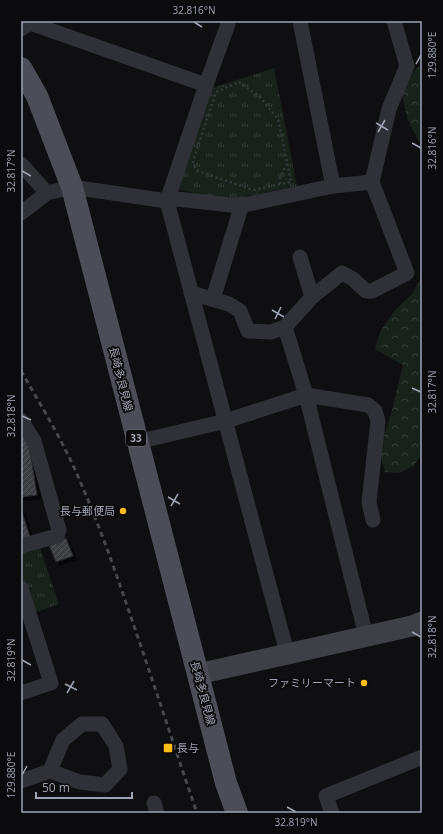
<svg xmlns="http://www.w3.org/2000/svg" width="443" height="834" viewBox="0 0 443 834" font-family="'Open Sans','Noto Sans JP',sans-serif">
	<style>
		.forest { fill: url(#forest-crowns) }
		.park { fill: url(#park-tufts) }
		.building { fill: url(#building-hatch); stroke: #29292d; filter: url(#shadow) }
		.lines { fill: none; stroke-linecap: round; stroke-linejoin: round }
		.path { stroke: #36383d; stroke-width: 2.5; stroke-dasharray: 2 3; stroke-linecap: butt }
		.street { stroke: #303136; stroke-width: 15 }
		.secondary { stroke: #3e4046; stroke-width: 21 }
		.primary { stroke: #4c4d56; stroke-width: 22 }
		.rail { stroke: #45474d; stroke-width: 3; stroke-dasharray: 5 4; stroke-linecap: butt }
		.ticks { fill: none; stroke: #9fa4b3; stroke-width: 1.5 }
		.poi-dot { fill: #ffbd19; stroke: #0b0a0c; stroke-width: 1.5 }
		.labels { text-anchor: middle; stroke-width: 3.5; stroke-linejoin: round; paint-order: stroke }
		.shield { fill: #0b0a0c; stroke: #737681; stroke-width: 1 }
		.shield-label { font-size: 10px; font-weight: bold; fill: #9fa4b3 }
		.street-label { font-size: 11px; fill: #9fa4b3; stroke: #0b0a0c }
		.poi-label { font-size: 11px; fill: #9fa4b3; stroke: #0b0a0c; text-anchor: end }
		.neatline { fill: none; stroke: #9fa4b3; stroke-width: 1.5 }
		.ticks-label { font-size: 10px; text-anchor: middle; fill: #9fa4b3 }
	</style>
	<defs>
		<pattern id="forest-crowns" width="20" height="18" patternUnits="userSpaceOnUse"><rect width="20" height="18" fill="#19211b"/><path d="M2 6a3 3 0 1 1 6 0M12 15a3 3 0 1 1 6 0" fill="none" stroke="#373e3a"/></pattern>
		<pattern id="park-tufts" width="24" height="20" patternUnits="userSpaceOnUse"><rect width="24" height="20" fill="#19211b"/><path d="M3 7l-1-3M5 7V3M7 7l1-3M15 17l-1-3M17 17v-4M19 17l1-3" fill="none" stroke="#373e3a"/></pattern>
		<pattern id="building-hatch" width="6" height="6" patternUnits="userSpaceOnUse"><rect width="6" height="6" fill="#3b3c41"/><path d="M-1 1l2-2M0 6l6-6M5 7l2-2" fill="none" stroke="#54555a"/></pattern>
		<filter id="shadow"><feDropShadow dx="3.5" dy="3.5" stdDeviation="0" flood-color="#0009"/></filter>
	</defs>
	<rect width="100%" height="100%" fill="#0f0f11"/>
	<g class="forest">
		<polygon points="422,63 422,158 420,144 407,118 402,93 415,70"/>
		<polygon points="422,276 422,453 414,466 399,473 385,472 379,449 391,414 403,365 375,349 380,332 396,309 412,294"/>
	</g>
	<g class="park">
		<polygon points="274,68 297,186 224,201 178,189 212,88"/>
		<polygon points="39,545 59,604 34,613 21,575 21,551"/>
	</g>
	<g class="building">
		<polygon points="21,426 26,437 27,445 29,445 37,495 21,497"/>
		<polygon points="21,509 30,537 21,540"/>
		<polygon points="66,538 73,556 56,562 49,545"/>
	</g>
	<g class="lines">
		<g class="path">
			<polygon points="239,82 260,97 278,119 291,182 253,190 198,171 195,168 193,161 216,92"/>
			<polyline points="280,184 280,178 287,164"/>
		</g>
		<g class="street">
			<polyline points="300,21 333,186"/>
			<polyline points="228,24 206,85 167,201 287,653"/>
			<polyline points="21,29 30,23 206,85"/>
			<polyline points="21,164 47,193"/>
			<polyline points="168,198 231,205 249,204 333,186 372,182"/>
			<polyline points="21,213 47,193 72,187 167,201"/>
			<polyline points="191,293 229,304 240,311 248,331 271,332 285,327 306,395 366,636"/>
			<polyline points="312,297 342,273 353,279 366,291 372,291 407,273 372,182 389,109 407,66 394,21"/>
			<polyline points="213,299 242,204"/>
			<polyline points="285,327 312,297 300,257"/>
			<polyline points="21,420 34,441 59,530 57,536 21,546"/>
			<polyline points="137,442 226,421 306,395 368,405 375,411 378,421 369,502 373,520"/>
			<polyline points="21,588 51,683 21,693"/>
			<polyline points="21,781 50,771 80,782 105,785 120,769 116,746 102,724 82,724 63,740 50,771"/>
			<polyline points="154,803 157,813"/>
			<polyline points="332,813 326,796 422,757"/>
		</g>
		<polyline class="secondary" points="198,674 412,626 422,622"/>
		<polyline class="primary" points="21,68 37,96 72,187 226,783 237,813"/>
		<path class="rail" d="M 21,371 C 42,407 64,443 80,481 C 101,529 118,579 135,629 C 156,690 176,752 197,813"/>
	</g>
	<path class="ticks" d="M 194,22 L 202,27M 416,64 L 421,55M 376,123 L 388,130M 378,132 L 385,120M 412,143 L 421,148M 22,171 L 31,176M 272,310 L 284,317M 275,319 L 281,307M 412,388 L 421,392M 22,416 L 31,420M 168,497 L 180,504M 171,506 L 178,494M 412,632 L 421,637M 22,660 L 31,665M 65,684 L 77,690M 67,693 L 74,681M 22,775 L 27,766M 287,807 L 296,812"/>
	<g class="poi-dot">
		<circle cx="123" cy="511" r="4"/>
		<circle cx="364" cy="683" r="4"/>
		<rect x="163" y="743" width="10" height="10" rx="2"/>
	</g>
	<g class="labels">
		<rect class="shield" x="126" y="430" width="20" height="16" rx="3"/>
		<g class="shield-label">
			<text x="136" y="442">33</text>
		</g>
		<g class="street-label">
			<text transform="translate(121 379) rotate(76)" y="4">長崎多良見線</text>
			<text transform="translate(203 693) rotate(75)" y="4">長崎多良見線</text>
		</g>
		<g class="poi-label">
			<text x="115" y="515">長与郵便局</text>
			<text x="356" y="687">ファミリーマート</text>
			<text x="177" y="752" text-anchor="start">長与</text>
		</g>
	</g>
	<rect width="443" height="834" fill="none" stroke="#0b0a0c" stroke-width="44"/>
	<path d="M36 792v6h96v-6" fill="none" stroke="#9fa4b3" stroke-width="2"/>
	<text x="42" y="792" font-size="12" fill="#9fa4b3" stroke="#0b0a0c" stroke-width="3" paint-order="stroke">50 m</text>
	<rect x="22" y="22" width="399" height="790" class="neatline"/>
	<g class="ticks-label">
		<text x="194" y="14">32.816°N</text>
		<text transform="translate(432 55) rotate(-90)" y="4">129.880°E</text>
		<text transform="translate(432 148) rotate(-90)" y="4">32.816°N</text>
		<text transform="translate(11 171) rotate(-90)" y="4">32.817°N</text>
		<text transform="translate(432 392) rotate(-90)" y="4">32.817°N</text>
		<text transform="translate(11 416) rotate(-90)" y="4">32.818°N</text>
		<text transform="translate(432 637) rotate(-90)" y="4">32.818°N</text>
		<text transform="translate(11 660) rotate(-90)" y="4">32.819°N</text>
		<text transform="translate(11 775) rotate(-90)" y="4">129.880°E</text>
		<text x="296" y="826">32.819°N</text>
	</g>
</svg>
